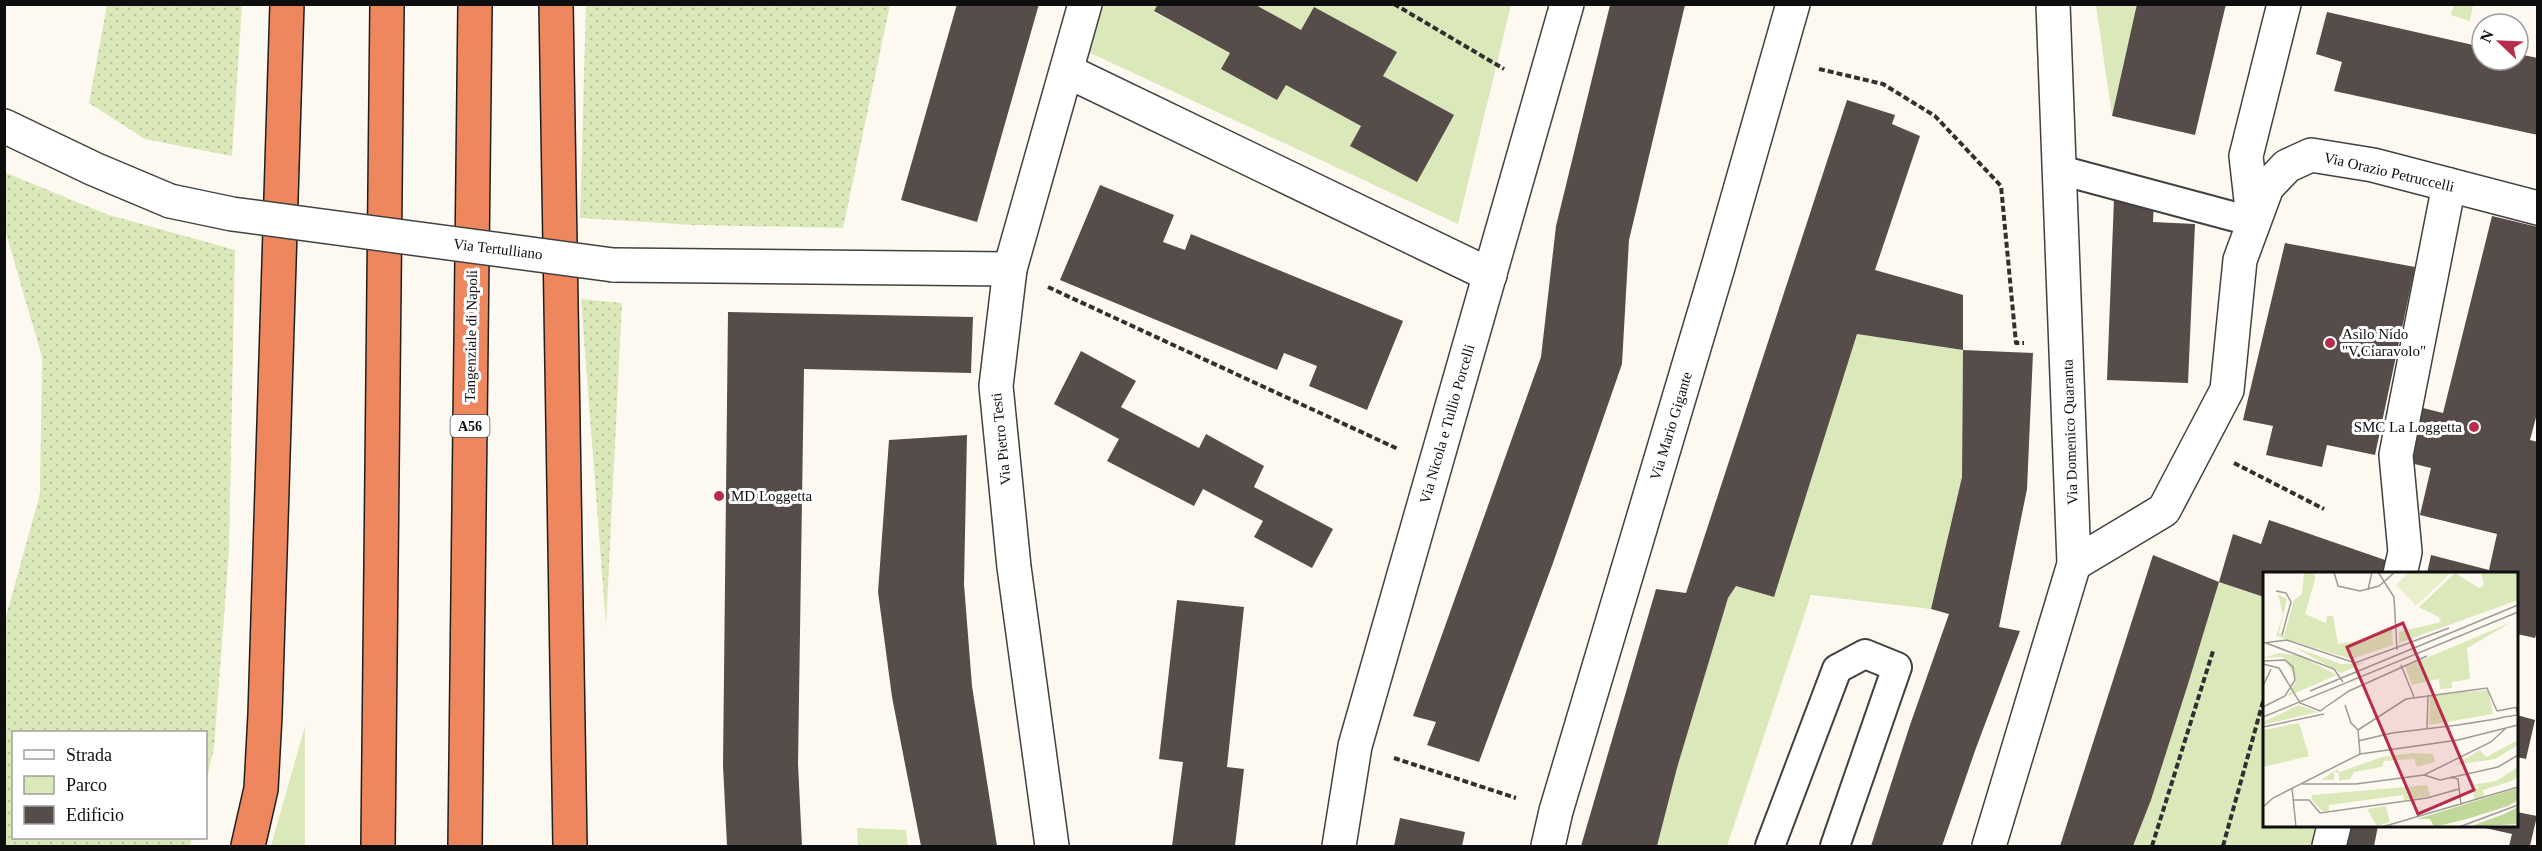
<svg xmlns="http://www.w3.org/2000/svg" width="2542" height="851" viewBox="0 0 2542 851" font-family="Georgia,serif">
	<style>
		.grass { fill: url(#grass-dots) }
		.park { fill: #dae8ba }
		.building { fill: #564d4b }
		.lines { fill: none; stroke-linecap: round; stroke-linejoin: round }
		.lane-casing { stroke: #414141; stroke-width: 32 }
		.street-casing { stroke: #414141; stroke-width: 36 }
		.highway-casing { stroke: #1f1f1f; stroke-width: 36 }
		.path { stroke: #303030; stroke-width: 4; stroke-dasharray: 6 3; stroke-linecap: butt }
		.lane { stroke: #fff; stroke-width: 28 }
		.street { stroke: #fff; stroke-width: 33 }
		.highway { stroke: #ef875e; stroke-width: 33 }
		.street-bridge-casing { stroke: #414141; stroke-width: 36; stroke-linecap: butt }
		.street-bridge { stroke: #fff; stroke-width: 33 }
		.poi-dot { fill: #b92b4a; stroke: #fff; stroke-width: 2 }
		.labels { text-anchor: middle; stroke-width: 6; stroke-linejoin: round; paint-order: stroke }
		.shield { fill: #fff; stroke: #565656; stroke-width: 1.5 }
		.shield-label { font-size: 14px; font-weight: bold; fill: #0e0e0e }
		.street-label { font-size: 15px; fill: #0e0e0e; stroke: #fff }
		.poi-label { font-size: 15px; fill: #0e0e0e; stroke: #fff; text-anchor: start }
		.inset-road { fill: none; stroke: #9e9b96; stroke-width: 1.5 }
		.view { fill: #b92b4a; fill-opacity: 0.15; stroke: #b92b4a; stroke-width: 3 }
		.inset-edge { fill: none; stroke: #0e0e0e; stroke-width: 3 }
	</style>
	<defs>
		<pattern id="grass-dots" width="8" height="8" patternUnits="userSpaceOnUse" patternTransform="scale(1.5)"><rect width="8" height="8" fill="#dae8ba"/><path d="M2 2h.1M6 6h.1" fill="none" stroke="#bac69f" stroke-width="1.8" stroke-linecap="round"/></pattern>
	</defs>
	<rect width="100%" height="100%" fill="#fef9f0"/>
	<g class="grass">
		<polygon points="107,5 242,5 232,156 145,139 89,103"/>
		<polygon points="586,5 890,5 843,228 694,225 580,218"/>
		<polygon points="4,172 106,214 235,250 229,550 214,748 206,782 206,732 14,732 14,838 192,838 190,846 5,846 5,620 40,494 42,357 5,230"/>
		<polygon points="581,299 622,303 606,625"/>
	</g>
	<g class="park">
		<polygon points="1085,5 1158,5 1154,12 1230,53 1221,69 1277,100 1286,85 1361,126 1454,115 1383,76 1396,52 1301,30 1254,5 1511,5 1458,224 1073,45"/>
		<polygon points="2096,5 2137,5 2112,116"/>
		<polygon points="2454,5 2473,5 2470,21 2451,15"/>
		<polygon points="1857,334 1963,350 1962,477 1931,609 1811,595 1727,846 1657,846 1677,768 1728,598 1736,586 1773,597"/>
		<polygon points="2219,582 2264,597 2264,826 2317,826 2311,846 2133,846 2151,800"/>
		<polygon points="305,726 305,846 271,846"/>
		<polygon points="857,828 906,830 908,846 858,846"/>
	</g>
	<g class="building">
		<polygon points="957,4 1039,4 977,222 901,200"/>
		<polygon points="1158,4 1254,4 1301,30 1314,7 1397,52 1383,76 1454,115 1417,182 1350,146 1361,126 1286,85 1277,100 1221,69 1230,53 1154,11"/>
		<polygon points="2137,4 2226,4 2195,135 2112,116"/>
		<polygon points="1610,5 1685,5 1629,240 1622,364 1553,563 1479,762 1427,745 1436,722 1413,716 1541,357 1556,226"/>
		<polygon points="2327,12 2482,47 2482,60 2518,60 2518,54 2538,58 2538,135 2334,91 2342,62 2316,54"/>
		<polygon points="1847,100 1895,115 1892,124 1920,136 1875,270 1963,295 1963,350 1857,334 1774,597 1736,586 1728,598 1677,768 1657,846 1581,846 1656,589 1686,593"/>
		<polygon points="1100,185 1174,215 1163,242 1185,250 1191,234 1403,321 1367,410 1309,386 1317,366 1284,353 1277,370 1060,280"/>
		<polygon points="2114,199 2154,200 2153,222 2195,224 2188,383 2107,380"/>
		<polygon points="2492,216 2538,227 2538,410 2530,440 2538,442 2538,630 2535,638 2517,634 2517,573 2427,573 2431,555 2489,570 2497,534 2420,515 2431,468 2406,462 2419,407 2443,413"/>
		<polygon points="2285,243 2415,267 2375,455 2327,445 2322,467 2266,455 2273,426 2243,420"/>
		<polygon points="728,312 973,317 971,373 804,369 798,764 802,846 727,846 723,765"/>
		<polygon points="1963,350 2033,353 2027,489 1999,627 2020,631 1976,748 1942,846 1871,846 1910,725 1949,614 1931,609 1962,477"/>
		<polygon points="1081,351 1136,381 1121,407 1199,448 1206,434 1264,466 1254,487 1333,529 1312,568 1254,537 1263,521 1203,489 1194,506 1107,461 1119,439 1054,404"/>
		<polygon points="967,435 964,584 972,686 997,846 921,846 892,697 878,592 889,440"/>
		<polygon points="2269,520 2388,561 2384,573 2265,573 2264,597 2219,582 2233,534 2261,544"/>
		<polygon points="2153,555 2219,582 2188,684 2151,800 2133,846 2060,846"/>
		<polygon points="1177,600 1244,607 1227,767 1244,769 1235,846 1172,846 1183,762 1159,759"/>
		<polygon points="2517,715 2535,720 2526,759 2517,757"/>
		<polygon points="2517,812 2537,816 2530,846 2509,846 2512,834 2476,826 2516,826"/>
		<polygon points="1400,818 1465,832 1462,846 1394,846"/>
		<polygon points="2351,826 2378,826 2374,846 2346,846"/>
	</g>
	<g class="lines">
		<defs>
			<g id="lane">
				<polyline points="2060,170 2254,222"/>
				<polyline points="1770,846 1837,669 1865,654 1897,667 1835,846"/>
			</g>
			<g id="street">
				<polyline points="1067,71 1490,275"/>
				<polyline points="4,126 94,169 170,201"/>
				<polyline points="2253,218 2246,156 2284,4"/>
				<polyline points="613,265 1010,269"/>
				<polyline points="2074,564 2164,510 2227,390 2240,260 2267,187 2287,166 2311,155 2373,165 2538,208"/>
				<polyline points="2400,574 2405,552 2396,455 2449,185"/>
				<polyline points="1052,846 1014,567 996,386 1010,269 1085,4"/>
				<polyline points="1339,846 1355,746 1567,4"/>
				<polyline points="1548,846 1556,811 1718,267 1793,4"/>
				<polyline points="1989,846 2074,564 2053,4"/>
				<polyline points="2329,846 2334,826"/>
			</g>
			<g id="highway">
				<polyline points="556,4 570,846"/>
				<polyline points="248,846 261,789 265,715 287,4"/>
				<polyline points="378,846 387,4"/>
				<polyline points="465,846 475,4"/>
			</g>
		</defs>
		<use href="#lane" class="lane-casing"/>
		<use href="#street" class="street-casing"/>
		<use href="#highway" class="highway-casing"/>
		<g class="path">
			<polyline points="1394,4 1504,69"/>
			<polyline points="1819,69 1883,84 1935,116 2001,186 2016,343 2024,343"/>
			<polyline points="1048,287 1398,449"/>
			<polyline points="2234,463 2324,509"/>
			<polyline points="1394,758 1516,798"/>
			<polyline points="2152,846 2213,651"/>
			<polyline points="2223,846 2264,698"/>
		</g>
		<use href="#lane" class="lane"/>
		<use href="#street" class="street"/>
		<use href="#highway" class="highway"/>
		<defs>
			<polyline id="street-bridge" points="170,201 232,214 613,265"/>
		</defs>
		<use href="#street-bridge" class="street-bridge-casing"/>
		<use href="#street-bridge" class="street-bridge"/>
	</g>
	<g class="poi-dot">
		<circle cx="2330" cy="343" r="6"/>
		<circle cx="2474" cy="427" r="6"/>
		<circle cx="719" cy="496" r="6"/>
	</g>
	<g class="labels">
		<rect class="shield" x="450.5" y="415" width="39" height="22" rx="4.5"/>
		<g class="shield-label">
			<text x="470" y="431">A56</text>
		</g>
		<g class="street-label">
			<text transform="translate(2389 172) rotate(13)" y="5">Via Orazio Petruccelli</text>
			<text transform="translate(498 249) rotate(7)" y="5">Via Tertulliano</text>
			<text transform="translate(471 336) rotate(-89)" y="5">Tangenziale di Napoli</text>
			<text transform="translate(1447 424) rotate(-74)" y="5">Via Nicola e Tullio Porcelli</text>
			<text transform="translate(1671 426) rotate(-73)" y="5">Via Mario Gigante</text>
			<text transform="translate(2070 432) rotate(-92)" y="5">Via Domenico Quaranta</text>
			<text transform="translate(1001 439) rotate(-96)" y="5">Via Pietro Testi</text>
		</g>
		<g class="poi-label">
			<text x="2342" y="339">Asilo Nido<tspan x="2342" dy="17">"V.Ciaravolo"</tspan></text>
			<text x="2462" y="432" text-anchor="end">SMC La Loggetta</text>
			<text x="731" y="501">MD Loggetta</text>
		</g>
	</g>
	<g transform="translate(2263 572)">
		<rect width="255" height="255" fill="#fef9f0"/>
		<path d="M 41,0 L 51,0 L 52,7 L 42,42 L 63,51 L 64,44 L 70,44 L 75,72 L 109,67 L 129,55 L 130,73 L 88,87 L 13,64 L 20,43 L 15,22 L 24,27 L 16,61 L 21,64 L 31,28 L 39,22 ZM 218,0 L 255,0 L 255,28 L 136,71 L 136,60 L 178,50 L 176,45 L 156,35 L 192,1 L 216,16 L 221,13 ZM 249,50 L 204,76 L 207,107 L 189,110 L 189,116 L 177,117 L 176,107 L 149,113 L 142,95 ZM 36,151 L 46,184 L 0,195 L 0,158 Z" fill="#dae8ba"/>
		<path d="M 255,216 L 255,228 L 245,234 L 204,247 L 171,255 L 167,247 L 154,247 ZM 255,235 L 255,252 L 206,255 L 241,242 Z" fill="#c1d89a"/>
		<path d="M 31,75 L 78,92 L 101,91 L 78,101 ZM 16,81 L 37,84 L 74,103 L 25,124 L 34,108 L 20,85 L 0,86 ZM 225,118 L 230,142 L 166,153 L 167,123 ZM 36,133 L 54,140 L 0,153 L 0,150 ZM 255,168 L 255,173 L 232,187 L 192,193 L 217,178 L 223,185 ZM 149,181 L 170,182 L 172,190 L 154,195 L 151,187 L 121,189 L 119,195 L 91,200 L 87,207 L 76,209 L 76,201 L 71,199 L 71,208 L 58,208 L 74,197 L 77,200 L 119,185 ZM 255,195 L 255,204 L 249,209 L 220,218 L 221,225 L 211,228 L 210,218 L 216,215 L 208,213 L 233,209 ZM 164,213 L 167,224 L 141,228 L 140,223 L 66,233 L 66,239 L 59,239 L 49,228 L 49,223 ZM 123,234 L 127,250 L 114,254 L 104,237 Z" fill="#dae8ba"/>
		<path d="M 147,0 L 189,0 L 153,34 L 133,13 Z" fill="#e9efcc"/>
		<path class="inset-road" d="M 71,0 L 75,14 L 97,19 L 116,14 L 132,0M 115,0 L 131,25 L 134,78M 105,18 L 109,0M 13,19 L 23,21 L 28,30 L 19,63M 0,71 L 24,68 L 92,91 L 186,56M 3,71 L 71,97 L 80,110M 0,89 L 22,88 L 30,95 L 32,108 L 22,124 L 0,135M 0,92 L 16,96 L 37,131 L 57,139 L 86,119 L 164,84M 138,93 L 151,125M 0,114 L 8,97M 47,119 L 255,33M 82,133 L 88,151 L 95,158M 234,139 L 255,135M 0,145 L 255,40M 0,155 L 61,142M 164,157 L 165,123M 95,169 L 129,161 L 195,153 L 233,147 L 241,145 L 255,143 L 253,135M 97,182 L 95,158 L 143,127 L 224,116 L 234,139M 161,203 L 177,208 L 235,195 L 255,183M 188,205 L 195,207 L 198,233M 39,212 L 93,212 L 161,203 L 228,170 L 243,156M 29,216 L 33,255M 30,228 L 46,228 L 57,241 L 164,226 L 196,217M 0,235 L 10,226 L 97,182 L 195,168 L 255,153M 119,255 L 255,215M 196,255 L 255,233"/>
		<path class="view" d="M 140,51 L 211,218 L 155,242 L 84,75 Z"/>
		<rect width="255" height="255" class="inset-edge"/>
	</g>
	<rect width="2542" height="851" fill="none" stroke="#0e0e0e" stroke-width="12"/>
	<rect x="12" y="731" width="195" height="108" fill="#ffffff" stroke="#9f9f9f" stroke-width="1.5"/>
	<rect x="24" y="750" width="30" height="9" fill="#ffffff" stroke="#9f9f9f" stroke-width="1.5"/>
	<text x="66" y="761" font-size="18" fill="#0e0e0e">Strada</text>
	<rect x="24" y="776" width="30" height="18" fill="#dae8ba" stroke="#9f9f9f" stroke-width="1.5"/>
	<text x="66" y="791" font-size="18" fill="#0e0e0e">Parco</text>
	<rect x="24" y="806" width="30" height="18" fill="#564d4b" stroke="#9f9f9f" stroke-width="1.5"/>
	<text x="66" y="821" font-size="18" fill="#0e0e0e">Edificio</text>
	<g transform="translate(2500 42) rotate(293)"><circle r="28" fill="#ffffff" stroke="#9f9f9f" stroke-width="1.5"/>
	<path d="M0-4.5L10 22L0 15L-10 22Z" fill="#b92b4a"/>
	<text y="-9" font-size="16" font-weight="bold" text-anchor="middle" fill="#0e0e0e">N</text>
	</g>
</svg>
